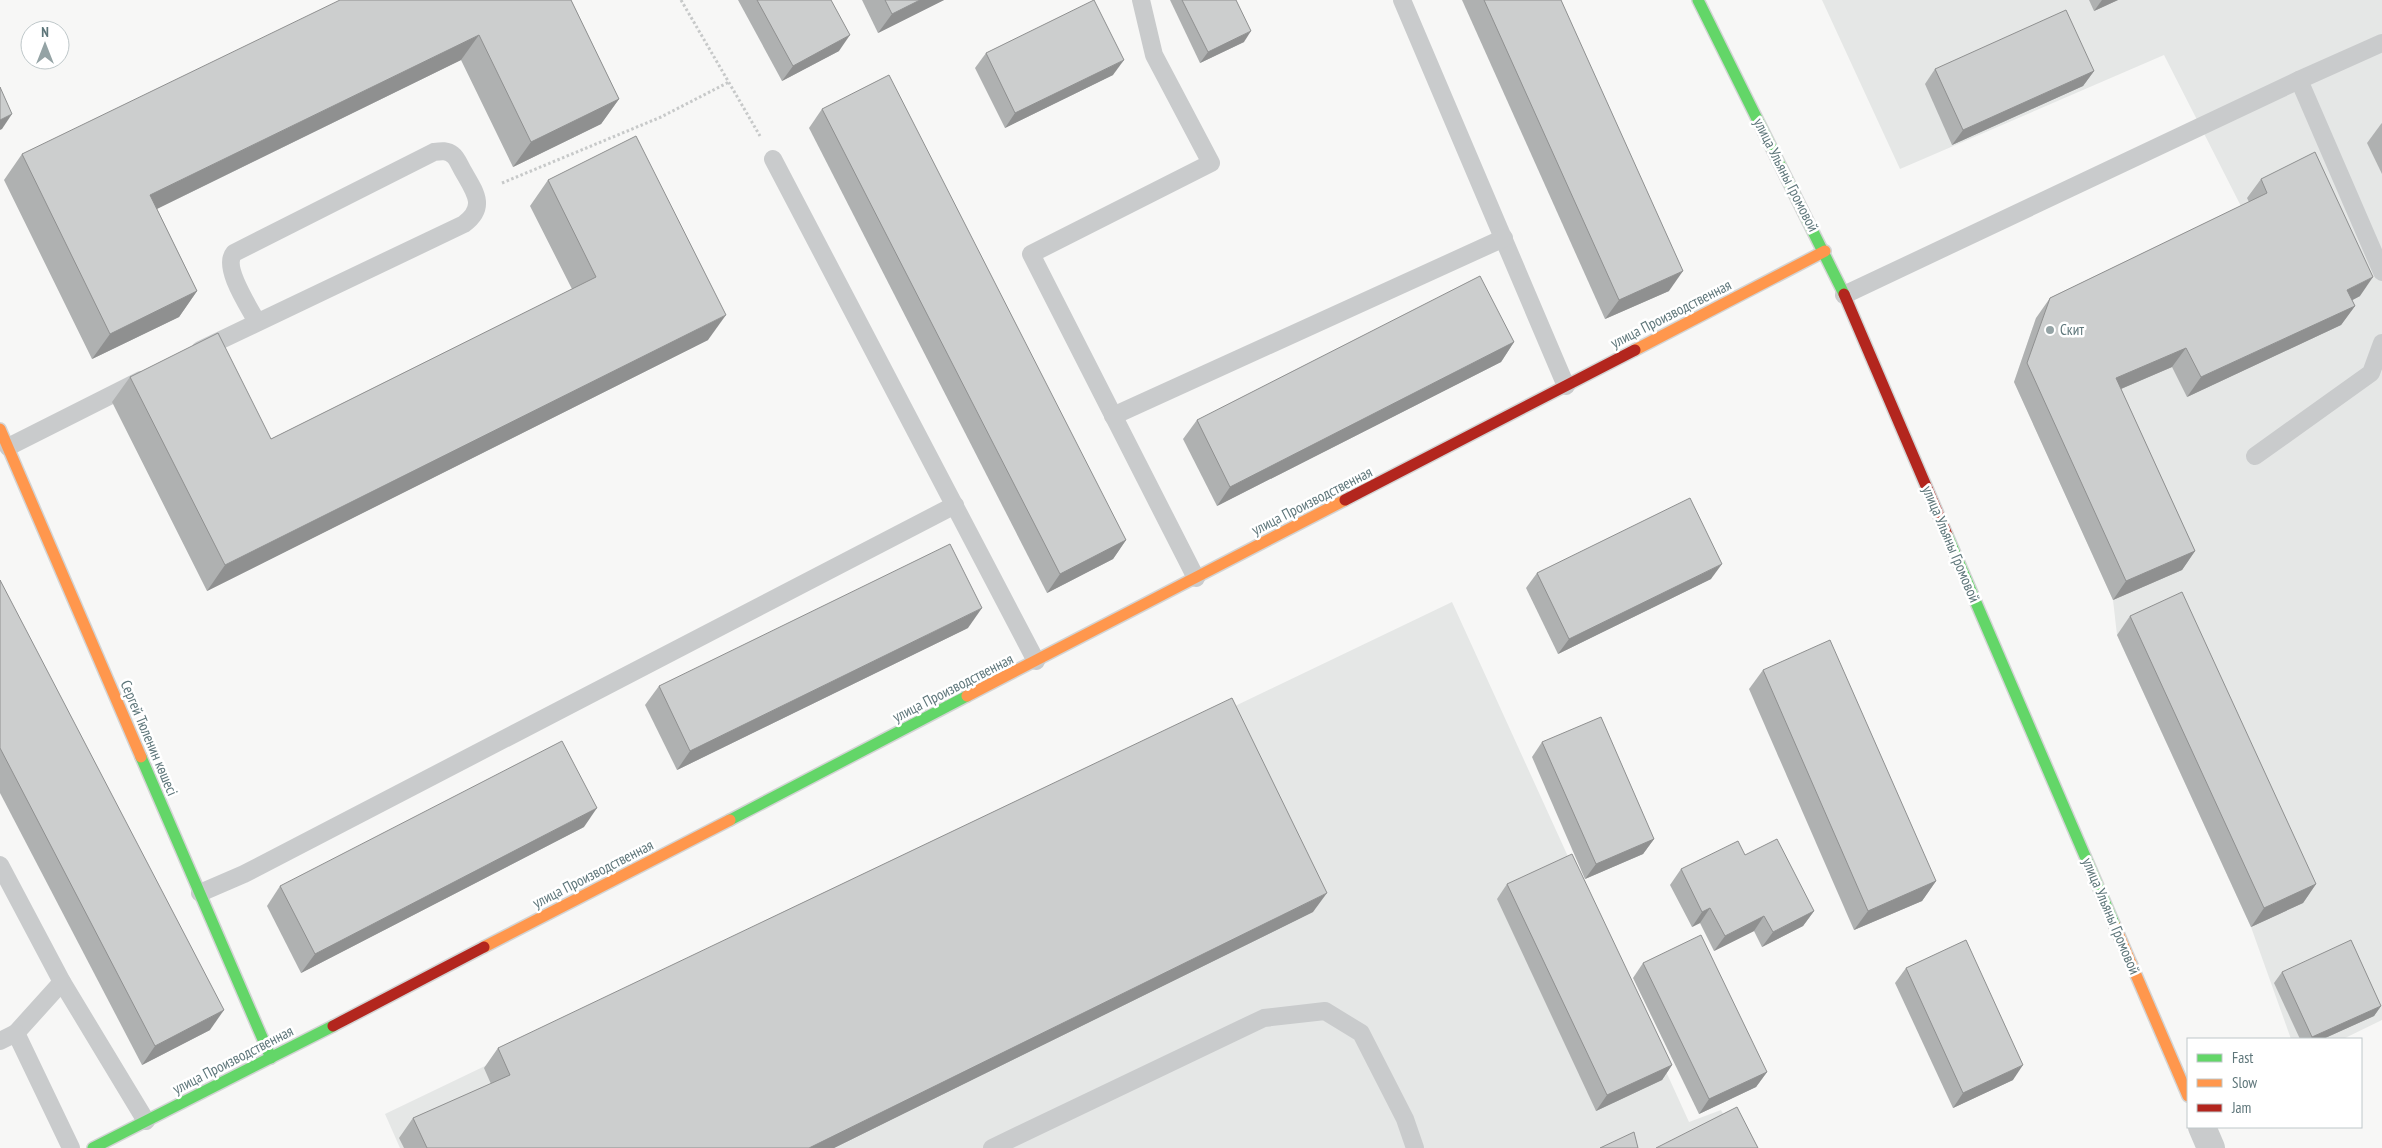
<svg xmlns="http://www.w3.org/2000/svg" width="2382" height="1148" viewBox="0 0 2382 1148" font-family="'PT Sans Narrow',sans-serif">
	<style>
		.built { fill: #e5e7e6 }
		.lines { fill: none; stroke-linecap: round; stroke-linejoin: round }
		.fast-casing { stroke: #d3d4d4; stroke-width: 14 }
		.slow-casing { stroke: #d3d4d4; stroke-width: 14 }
		.jam-casing { stroke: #d3d4d4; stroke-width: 14 }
		.path { stroke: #c7c9c9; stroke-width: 3; stroke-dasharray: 2.5 2.5; stroke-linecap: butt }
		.lane { stroke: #c9cbcc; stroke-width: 18 }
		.street { stroke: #c9cbcc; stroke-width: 28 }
		.fast { stroke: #63d668; stroke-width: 11 }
		.slow { stroke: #ff974d; stroke-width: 11 }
		.jam { stroke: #b3261e; stroke-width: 11 }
		.wall { fill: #afb1b1 }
		.shaded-wall { fill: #8f9090 }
		.building { fill: #cccece; stroke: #8f9090 }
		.poi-dot { fill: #94a3a5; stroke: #fff; stroke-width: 2 }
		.labels { text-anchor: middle; stroke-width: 5; stroke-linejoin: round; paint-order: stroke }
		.street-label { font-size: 15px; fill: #5e767a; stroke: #fff }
		.poi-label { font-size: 15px; fill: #5e767a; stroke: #fff; text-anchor: start }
	</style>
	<rect width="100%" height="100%" fill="#f7f7f6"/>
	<g class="built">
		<polygon points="1822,0 2382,0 2382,1020 2343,1039 2291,1039 2251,927 2117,635 2113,600 2014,382 2036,318 2246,216 2164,55 1900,169"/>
		<polygon points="1452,602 1689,1122 1721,1110 1731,1128 1687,1148 400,1148 385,1114"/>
	</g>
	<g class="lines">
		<defs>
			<g id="fast">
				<polyline points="1698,0 1844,294"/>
				<polyline points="1947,535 2115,926"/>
				<polyline points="141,757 271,1058"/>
				<polyline points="730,820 967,696"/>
				<polyline points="93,1148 333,1026"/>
			</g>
			<g id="slow">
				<polyline points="1635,350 1825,251"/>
				<polyline points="0,429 141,757"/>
				<polyline points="967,696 1345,500"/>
				<polyline points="2115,926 2188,1096"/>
				<polyline points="484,947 730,820"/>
			</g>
			<g id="jam">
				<polyline points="1844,294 1947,535"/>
				<polyline points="1345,500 1635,350"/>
				<polyline points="333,1026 484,947"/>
			</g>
		</defs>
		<use href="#fast" class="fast-casing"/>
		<use href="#slow" class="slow-casing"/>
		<use href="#jam" class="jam-casing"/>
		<g class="path">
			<polyline points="681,0 760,136"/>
			<polyline points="502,183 661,117 729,82"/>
		</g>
		<g class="lane">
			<polyline points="1141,0 1154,55 1211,163 1031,254 1196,578"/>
			<polyline points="1402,0 1566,386"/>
			<polyline points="2299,80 2382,272"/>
			<polyline points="773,159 1036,661"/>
			<polyline points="1844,295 2299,80 2382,43"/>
			<path d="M 200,350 L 464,224 C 487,207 475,192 463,171 C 460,166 457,158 453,155 C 447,150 441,151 434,152 L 234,253 C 222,267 249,307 257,322"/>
			<polyline points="1113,416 1504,238"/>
			<polyline points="8,447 141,380"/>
			<polyline points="2255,456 2371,373 2382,343"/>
			<polyline points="0,865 62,982 16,1033"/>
			<polyline points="200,893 244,874 955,505"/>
			<polyline points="62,982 146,1121"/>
			<polyline points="0,1041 16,1033 71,1148"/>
			<polyline points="992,1148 1264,1018 1325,1011 1361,1033 1405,1119 1415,1148"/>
		</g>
		<polyline class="street" points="2202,1127 2211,1148"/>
		<use href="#fast" class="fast"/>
		<use href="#slow" class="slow"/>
		<use href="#jam" class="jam"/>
	</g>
	<g class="wall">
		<polygon points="571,0 619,99 601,124 513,167 461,60 157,209 197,291 179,317 92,359 4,180 22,154"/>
		<polygon points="738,0 831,0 839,51 782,81"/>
		<polygon points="862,0 944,0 878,33"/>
		<polygon points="1170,0 1236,0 1244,42 1200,63"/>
		<polygon points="1462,0 1561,0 1669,291 1605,319"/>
		<polygon points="2089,0 2118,0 2094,11"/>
		<polygon points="986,53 1113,75 1005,128 975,68"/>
		<polygon points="1935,69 2094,71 2083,86 1952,145 1925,84"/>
		<polygon points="822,109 1126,540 1113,559 1047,593 809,128"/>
		<polygon points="2382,123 2382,174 2367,143 2381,124"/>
		<polygon points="2261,179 2360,296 2352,300 2355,306 2341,325 2187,397 2172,367 2121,389 2195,551 2182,570 2113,600 2014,382 2036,318 2050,298 2249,202 2247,198"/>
		<polygon points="548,180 708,340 207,591 112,402 130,377 271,439 572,289 530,206"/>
		<polygon points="1514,342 1501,362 1217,506 1183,439 1197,420"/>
		<polygon points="1537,573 1711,579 1558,654 1526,588"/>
		<polygon points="0,580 210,1030 142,1065 0,793"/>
		<polygon points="2130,616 2316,884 2303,903 2251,927 2117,635"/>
		<polygon points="968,628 677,770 645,705 659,686"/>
		<polygon points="1763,670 1936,881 1922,901 1854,930 1749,689"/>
		<polygon points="1542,742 1654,839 1643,854 1585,879 1532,757"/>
		<polygon points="584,827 301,973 267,906 280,886"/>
		<polygon points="1745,855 1814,911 1803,926 1762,947 1754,931 1714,951 1700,923 1692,927 1670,885 1681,869"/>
		<polygon points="1507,884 1672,1065 1662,1080 1596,1111 1497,899"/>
		<polygon points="1313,912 834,1148 404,1148 399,1138 413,1118 491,1084 484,1068 498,1048"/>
		<polygon points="1643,963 1767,1072 1756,1087 1699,1114 1633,978"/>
		<polygon points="1906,968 2013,1080 1953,1108 1895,983"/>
		<polygon points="2282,972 2381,1006 2374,1016 2323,1039 2300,1039 2274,983"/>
	</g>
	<g class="shaded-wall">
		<polygon points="920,0 944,0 878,33 892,14"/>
		<polygon points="2102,0 2118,0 2094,11"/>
		<polygon points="1251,31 1244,42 1200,63 1208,52"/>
		<polygon points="479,35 461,60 132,221 150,195"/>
		<polygon points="850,35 839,51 782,81 793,66"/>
		<polygon points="1124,60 1113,75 1005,128 1015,113"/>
		<polygon points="2094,71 2083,86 1952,145 1963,130"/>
		<polygon points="619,99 601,124 513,167 531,142"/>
		<polygon points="12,114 2,129 0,130 0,120"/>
		<polygon points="1683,271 1669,291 1605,319 1619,300"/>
		<polygon points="2373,277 2360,296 2334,310 2347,290"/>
		<polygon points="197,291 179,317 92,359 110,334"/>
		<polygon points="2355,306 2341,325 2187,397 2201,377"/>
		<polygon points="726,315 708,340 207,591 225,565"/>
		<polygon points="1514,342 1501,362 1217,506 1230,487"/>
		<polygon points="2186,348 2172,367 2102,397 2116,378"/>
		<polygon points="1126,540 1113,559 1047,593 1060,574"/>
		<polygon points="2195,551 2182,570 2113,600 2126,581"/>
		<polygon points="1722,564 1711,579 1558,654 1569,639"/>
		<polygon points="982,608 968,628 677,770 690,751"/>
		<polygon points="597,808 584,827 301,973 315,954"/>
		<polygon points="1654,839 1643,854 1585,879 1596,864"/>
		<polygon points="1936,881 1922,901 1854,930 1868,911"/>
		<polygon points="2316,884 2303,903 2251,927 2264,908"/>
		<polygon points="1327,893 1313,912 834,1148 809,1148"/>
		<polygon points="1710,908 1700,923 1692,927 1702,912"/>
		<polygon points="1814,911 1803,926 1762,947 1773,932"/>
		<polygon points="1764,916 1754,931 1714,951 1725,936"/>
		<polygon points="2381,1006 2374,1016 2323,1039 2310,1039 2312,1037"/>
		<polygon points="224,1010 210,1030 142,1065 155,1046"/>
		<polygon points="1672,1065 1662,1080 1596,1111 1607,1095"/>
		<polygon points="2023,1065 2013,1080 1953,1108 1963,1093"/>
		<polygon points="1767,1072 1756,1087 1699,1114 1709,1099"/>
	</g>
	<g class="building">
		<polygon points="340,0 571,0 619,99 531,142 479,35 150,195 197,291 110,334 22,154"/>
		<polygon points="757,0 831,0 850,35 793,66"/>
		<polygon points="885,0 920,0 892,14"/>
		<polygon points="1094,0 1124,60 1015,113 986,53"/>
		<polygon points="1182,0 1236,0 1251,31 1208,52"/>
		<polygon points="1484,0 1561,0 1683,271 1619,300"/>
		<polygon points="2066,10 2094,71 1963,130 1935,69"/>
		<polygon points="889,75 1126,540 1060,574 822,109"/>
		<polygon points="0,87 12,114 0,120"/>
		<polygon points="636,136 726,315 225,565 130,377 218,333 271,439 596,277 548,180"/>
		<polygon points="2315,152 2373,277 2347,290 2355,306 2201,377 2186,348 2116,378 2195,551 2126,581 2027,363 2050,298 2267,193 2261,179"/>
		<polygon points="1480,276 1514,342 1230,487 1197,420"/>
		<polygon points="1690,498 1722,564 1569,639 1537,573"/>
		<polygon points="950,544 982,608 690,751 659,686"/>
		<polygon points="0,580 224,1010 155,1046 0,748"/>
		<polygon points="2182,592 2316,884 2264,908 2130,616"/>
		<polygon points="1830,640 1936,881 1868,911 1763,670"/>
		<polygon points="1232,698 1327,893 809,1148 427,1148 413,1118 510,1075 498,1048"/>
		<polygon points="1601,717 1654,839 1596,864 1542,742"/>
		<polygon points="562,741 597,808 315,954 280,886"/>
		<polygon points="1777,839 1814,911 1773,932 1764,916 1725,936 1710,908 1702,912 1681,869 1738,841 1745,855"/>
		<polygon points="1572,854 1672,1065 1607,1095 1507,884"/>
		<polygon points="1701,935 1767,1072 1709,1099 1643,963"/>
		<polygon points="1966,940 2023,1065 1963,1093 1906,968"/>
		<polygon points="2351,940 2381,1006 2312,1037 2282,972"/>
		<polygon points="1737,1107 1758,1148 1656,1148"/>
		<polygon points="1634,1132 1638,1148 1600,1148"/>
	</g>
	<circle class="poi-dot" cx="2050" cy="330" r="5"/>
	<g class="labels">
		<g class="street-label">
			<text transform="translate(1786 175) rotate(63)" y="5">улица Ульяны Громовой</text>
			<text transform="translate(1671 314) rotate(-27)" y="5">улица Производственная</text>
			<text transform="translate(1312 501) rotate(-27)" y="5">улица Производственная</text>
			<text transform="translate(1951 544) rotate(67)" y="5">улица Ульяны Громовой</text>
			<text transform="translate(953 688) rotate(-27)" y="5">улица Производственная</text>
			<text transform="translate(149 738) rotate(67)" y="5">Сергей Тюленин көшесі</text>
			<text transform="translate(593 874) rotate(-27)" y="5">улица Производственная</text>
			<text transform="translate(2111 916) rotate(67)" y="5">улица Ульяны Громовой</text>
			<text transform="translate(233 1060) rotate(-27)" y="5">улица Производственная</text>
		</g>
		<g class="poi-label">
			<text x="2060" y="335">Скит</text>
		</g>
	</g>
	<rect x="2187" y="1038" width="175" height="90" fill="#ffffff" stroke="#bfc8ca"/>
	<rect x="2197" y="1054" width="25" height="8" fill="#63d668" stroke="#bfc8ca"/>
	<text x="2232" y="1063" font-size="15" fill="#5e767a">Fast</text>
	<rect x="2197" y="1079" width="25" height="8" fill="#ff974d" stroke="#bfc8ca"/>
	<text x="2232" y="1088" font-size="15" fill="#5e767a">Slow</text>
	<rect x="2197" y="1104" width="25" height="8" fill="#b3261e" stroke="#bfc8ca"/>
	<text x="2232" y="1113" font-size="15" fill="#5e767a">Jam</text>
	<g transform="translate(45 45)"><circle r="24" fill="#ffffff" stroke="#bfc8ca"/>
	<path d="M0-4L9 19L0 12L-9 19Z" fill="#94a3a5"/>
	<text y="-8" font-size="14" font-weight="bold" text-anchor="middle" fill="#5e767a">N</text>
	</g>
</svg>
